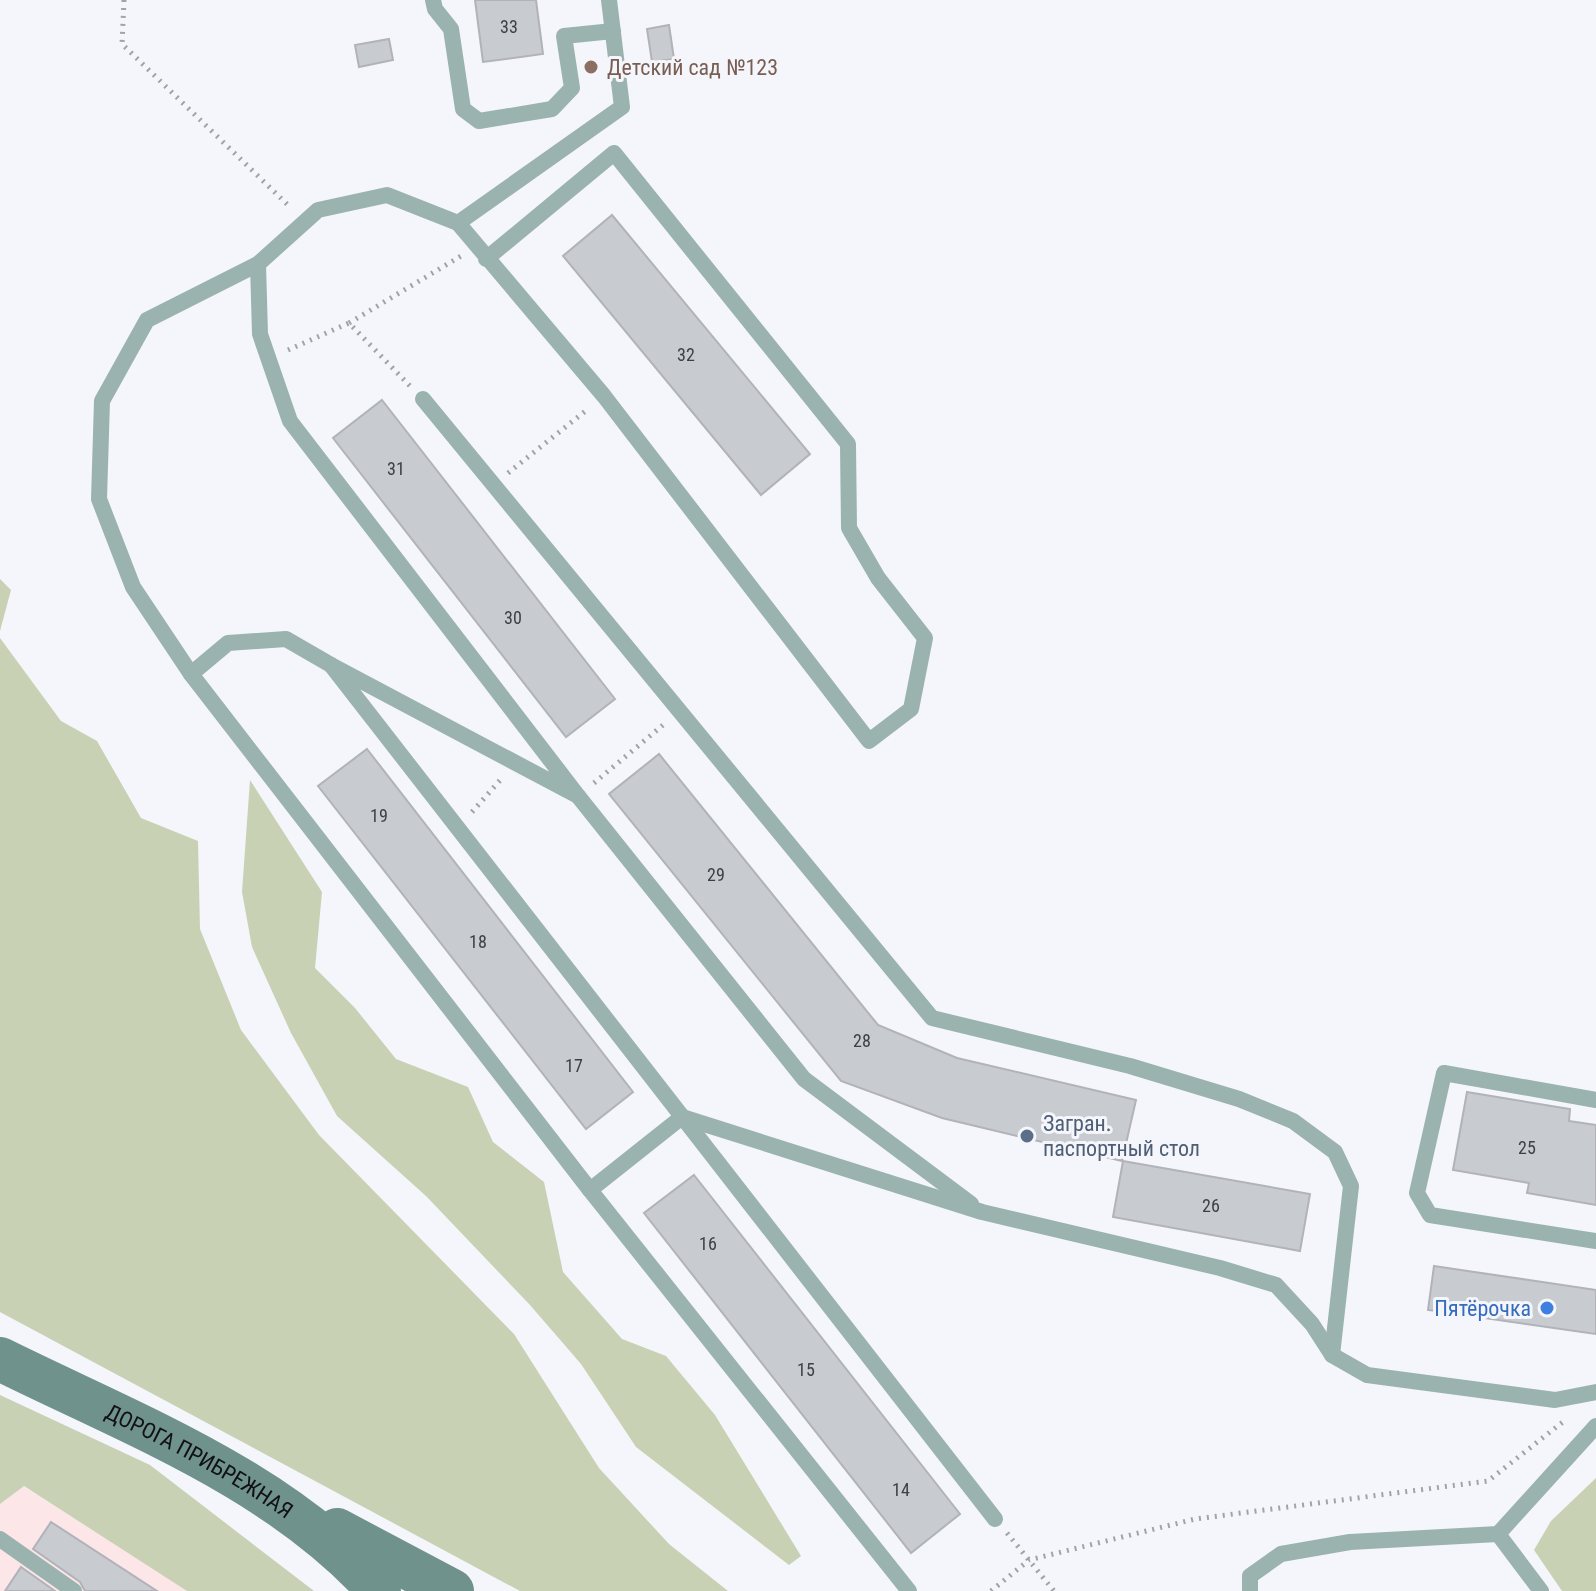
<svg xmlns="http://www.w3.org/2000/svg" width="1596" height="1591" viewBox="0 0 1596 1591" font-family="'Roboto Condensed',sans-serif">
	<style>
		.industrial { fill: #fce6e8 }
		.green { fill: #c9d1b4 }
		.building { fill: #c8cbcf; stroke: #b1b3b8; stroke-width: 2 }
		.lines { fill: none; stroke-linecap: round; stroke-linejoin: round }
		.path { stroke: #a2a3a7; stroke-width: 5; stroke-dasharray: 2 6; stroke-linecap: butt }
		.lane { stroke: #9bb3af; stroke-width: 16 }
		.secondary { stroke: #6f928d; stroke-width: 44 }
		.education-dot { fill: #8d6e63; stroke: #f4f6fb; stroke-width: 3 }
		.service-dot { fill: #5c6f8a; stroke: #f4f6fb; stroke-width: 3 }
		.shop-dot { fill: #3f7fe0; stroke: #f4f6fb; stroke-width: 3 }
		.labels { text-anchor: middle; stroke-width: 6; stroke-linejoin: round; paint-order: stroke }
		.number-label { font-size: 18px; fill: #3f4042 }
		.education-label { font-size: 22px; fill: #785e54; stroke: #f4f6fb; text-anchor: start }
		.service-label { font-size: 22px; fill: #4e5e75; stroke: #f4f6fb; text-anchor: start }
		.shop-label { font-size: 22px; fill: #366cbe; stroke: #f4f6fb; text-anchor: end }
		.street-label { font-size: 22px; fill: #111113; stroke: #f4f6fb }
	</style>
	<rect width="100%" height="100%" fill="#f4f6fb"/>
	<polygon class="industrial" points="23,1486 189,1591 0,1591 0,1504"/>
	<g class="green">
		<polygon points="0,579 11,590 0,631"/>
		<polygon points="0,638 61,721 97,741 141,818 198,841 200,929 241,1030 319,1135 514,1334 599,1468 669,1544 728,1591 520,1591 0,1312"/>
		<polygon points="250,780 322,892 315,968 355,1008 396,1059 468,1087 493,1142 544,1182 563,1272 622,1339 666,1356 715,1415 801,1556 789,1565 636,1447 581,1364 530,1305 426,1196 337,1116 291,1033 252,947 242,892"/>
		<polygon points="0,1395 150,1465 314,1591 187,1591 24,1486 0,1504"/>
		<polygon points="1596,1478 1596,1591 1562,1591 1534,1550 1551,1521"/>
	</g>
	<g class="building">
		<polygon points="475,0 536,0 543,54 483,62"/>
		<polygon points="669,25 674,59 652,62 647,29"/>
		<polygon points="389,39 393,60 359,67 355,45"/>
		<polygon points="612,215 810,454 761,495 563,256"/>
		<polygon points="382,400 615,699 566,737 333,438"/>
		<polygon points="367,749 633,1092 586,1129 318,786"/>
		<polygon points="659,754 878,1025 957,1058 1136,1100 1122,1161 942,1118 841,1081 609,794"/>
		<polygon points="1467,1092 1570,1109 1569,1121 1596,1125 1596,1205 1527,1193 1529,1183 1453,1170"/>
		<polygon points="1123,1161 1310,1194 1300,1251 1113,1217"/>
		<polygon points="694,1175 960,1514 911,1553 644,1213"/>
		<polygon points="1434,1266 1596,1290 1596,1334 1428,1310"/>
		<polygon points="51,1522 157,1591 85,1591 80,1582 33,1549"/>
		<polygon points="21,1567 55,1591 5,1591"/>
	</g>
	<g class="lines">
		<g class="path">
			<polyline points="124,0 122,44 291,208"/>
			<polyline points="349,323 461,256"/>
			<polyline points="288,350 349,323 410,386"/>
			<polyline points="508,473 588,409"/>
			<polyline points="594,783 663,725"/>
			<polyline points="472,812 502,778"/>
			<polyline points="1007,1533 1054,1591"/>
			<polyline points="991,1591 1029,1560 1195,1519 1488,1481 1564,1421"/>
		</g>
		<g class="lane">
			<polyline points="433,0 435,9 451,29 463,109 479,121 552,109 572,88 564,36 613,31"/>
			<polyline points="458,223 622,107 609,0"/>
			<polyline points="486,259 614,153 848,444 849,528 878,578 925,638 911,709 869,741 604,396 458,223 387,195 318,210 258,264 260,334 290,421 578,796 331,665 995,1519"/>
			<polyline points="423,399 932,1018 1130,1066 1239,1099 1293,1121 1335,1152 1351,1186 1332,1355"/>
			<polyline points="331,665 286,639 228,643 191,674 590,1190 682,1117 982,1212 1220,1268 1276,1285 1312,1324 1332,1355 1367,1375 1555,1400 1596,1392"/>
			<polyline points="191,674 133,587 99,499 102,401 147,320 258,264"/>
			<polyline points="578,796 804,1079 971,1204"/>
			<polyline points="1596,1100 1444,1073 1417,1193 1430,1215 1596,1241"/>
			<polyline points="590,1190 909,1591"/>
			<polyline points="1498,1534 1541,1591"/>
			<polyline points="0,1539 74,1591"/>
			<polyline points="1250,1591 1250,1576 1281,1554 1350,1542 1498,1534 1596,1426"/>
		</g>
		<g class="secondary">
			<path id="s1" d="M 0,1359 C 131,1424 279,1479 379,1591"/>
			<polyline points="337,1530 452,1591"/>
		</g>
	</g>
	<circle class="education-dot" cx="591" cy="67" r="8"/>
	<circle class="service-dot" cx="1027" cy="1136" r="8"/>
	<circle class="shop-dot" cx="1547" cy="1308" r="8"/>
	<g class="labels">
		<g class="number-label">
			<text x="509" y="33">33</text>
			<text x="686" y="361">32</text>
			<text x="396" y="475">31</text>
			<text x="513" y="624">30</text>
			<text x="379" y="822">19</text>
			<text x="716" y="881">29</text>
			<text x="478" y="948">18</text>
			<text x="862" y="1047">28</text>
			<text x="574" y="1072">17</text>
			<text x="1527" y="1154">25</text>
			<text x="1211" y="1212">26</text>
			<text x="708" y="1250">16</text>
			<text x="806" y="1376">15</text>
			<text x="901" y="1496">14</text>
		</g>
		<g class="education-label">
			<text x="607" y="75">Детский сад №123</text>
		</g>
		<g class="service-label">
			<text x="1043" y="1131">Загран.<tspan x="1043" dy="25">паспортный стол</tspan></text>
		</g>
		<g class="shop-label">
			<text x="1531" y="1316">Пятёрочка</text>
		</g>
		<g class="street-label">
			<text dy="8" stroke="none"><textPath href="#s1" startOffset="224">ДОРОГА ПРИБРЕЖНАЯ</textPath></text>
		</g>
	</g>
</svg>
